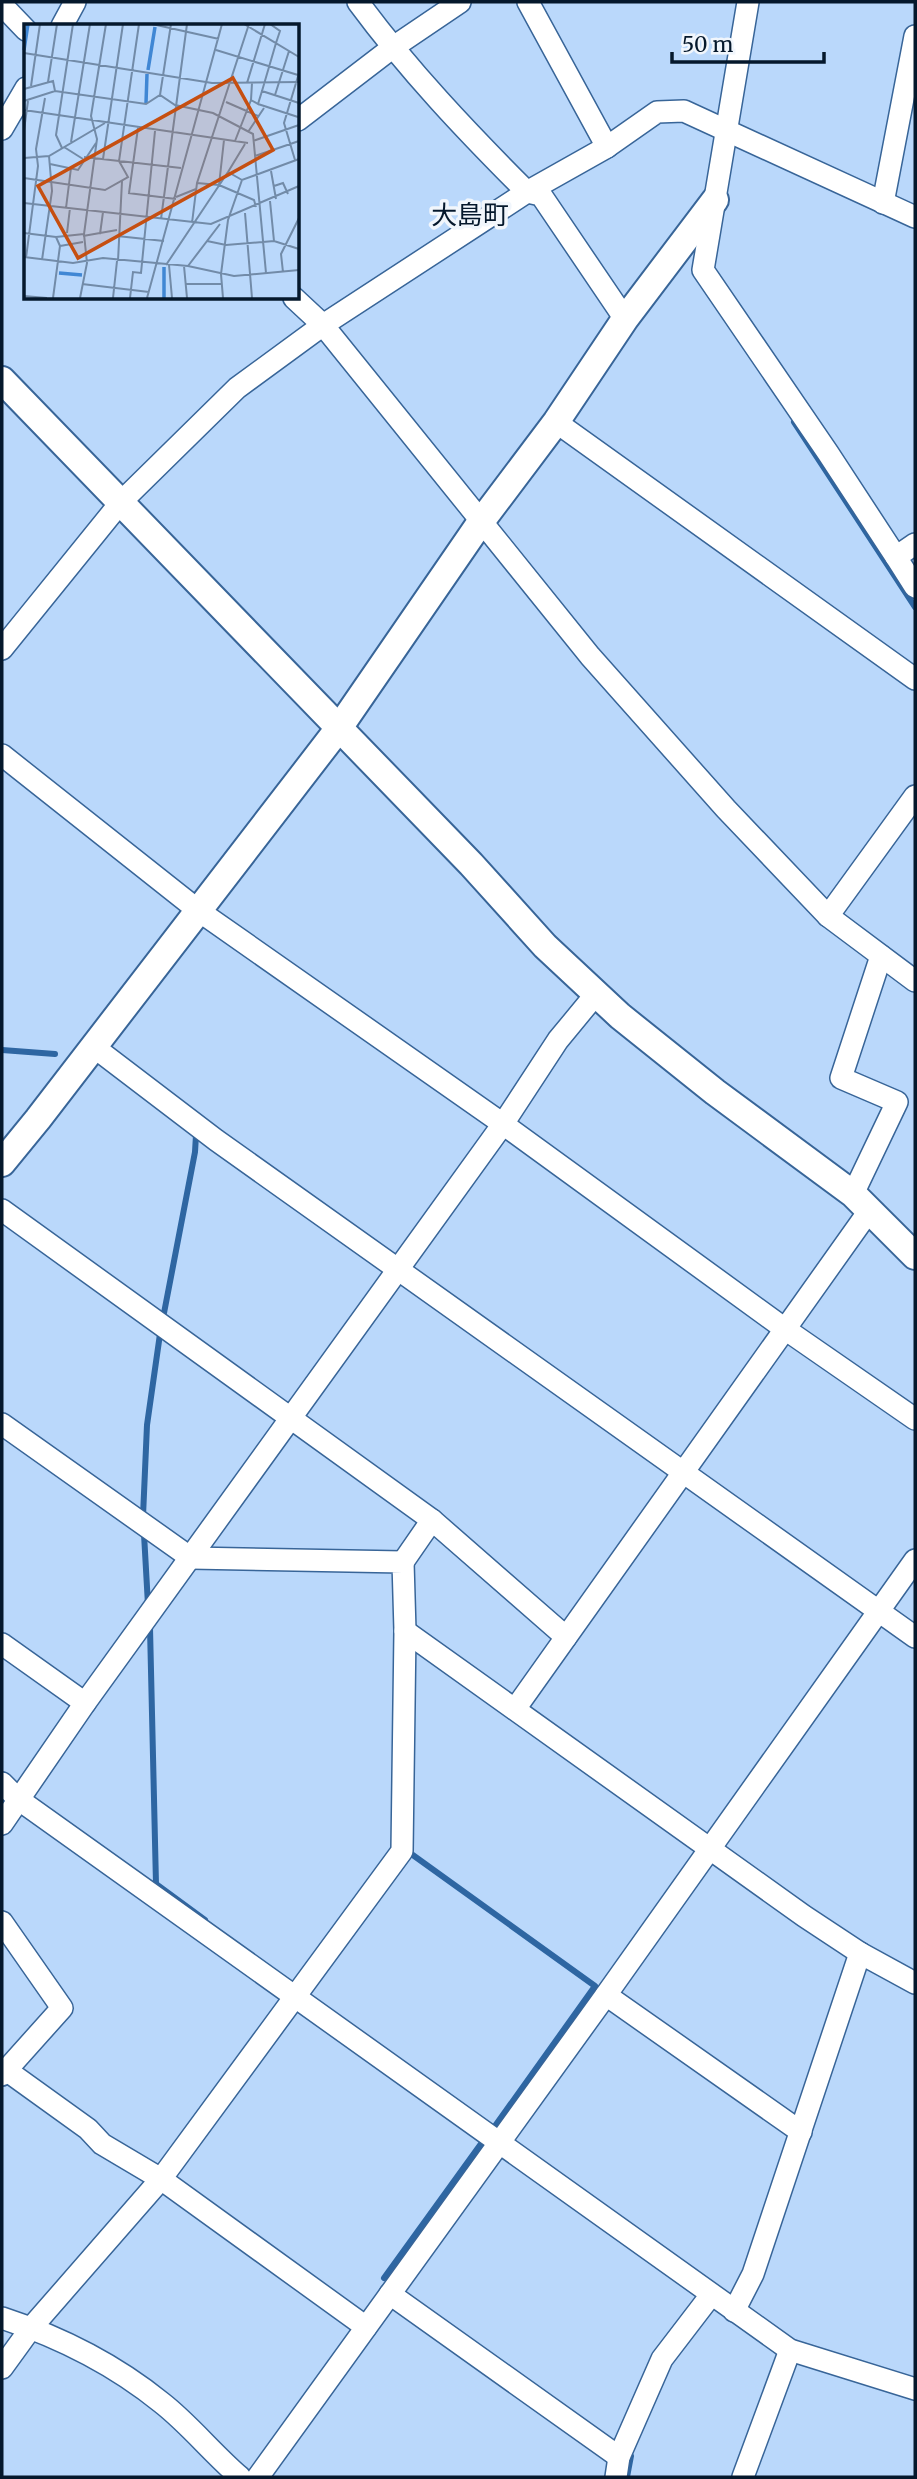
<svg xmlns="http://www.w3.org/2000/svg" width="917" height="2479" viewBox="0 0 917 2479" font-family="Merriweather,'Noto Sans JP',serif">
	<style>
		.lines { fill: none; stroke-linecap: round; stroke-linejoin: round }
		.stream { stroke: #2e66a2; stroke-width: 6 }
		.minor-casing { stroke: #386598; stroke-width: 24 }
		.tertiary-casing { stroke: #386598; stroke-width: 30 }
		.minor { stroke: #fff; stroke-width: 21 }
		.tertiary { stroke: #fff; stroke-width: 26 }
		.labels { text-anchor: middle; stroke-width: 7; stroke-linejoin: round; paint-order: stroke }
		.neighbourhood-label { font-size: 26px; fill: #05182c; stroke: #f1f6fc }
		.inset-river { fill: none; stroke: #4087d4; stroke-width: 3.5 }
		.inset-road { fill: none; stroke: #728ba8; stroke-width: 2 }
		.view { fill: #c64f11; fill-opacity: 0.15; stroke: #c64f11; stroke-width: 3.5 }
		.inset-edge { fill: none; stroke: #05182c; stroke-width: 3.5 }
	</style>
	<rect width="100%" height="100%" fill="#bad8fb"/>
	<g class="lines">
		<g class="stream">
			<polyline points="794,422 915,607"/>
			<polyline points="2,1050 55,1054"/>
			<polyline points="164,1313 195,1152 196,1135"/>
			<polyline points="143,1516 147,1425 160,1334"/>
			<polyline points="144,1534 148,1605"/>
			<polyline points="150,1628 156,1884 205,1920"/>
			<polyline points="408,1856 410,1853 595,1986 495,2126"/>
			<polyline points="384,2278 483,2141"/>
			<polyline points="627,2477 631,2456"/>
		</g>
		<defs>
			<g id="minor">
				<path d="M 358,2 C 409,71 467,132 527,192 L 541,195 L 625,319"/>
				<polyline points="528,2 607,147"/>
				<polyline points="748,2 703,270 828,453 896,557"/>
				<polyline points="2,5 26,30"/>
				<polyline points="62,26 75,2"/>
				<polyline points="298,120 392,48 460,2"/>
				<polyline points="2,129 26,88"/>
				<polyline points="883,203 915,36"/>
				<polyline points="294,298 323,325 590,656 726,809 828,916 915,981"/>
				<polyline points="556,422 915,679"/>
				<polyline points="915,544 896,557 915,587"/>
				<polyline points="2,649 121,502 237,388 323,325 527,192 607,147 657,112 684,111 915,217"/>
				<polyline points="2,755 199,911 503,1124 785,1329 915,1419"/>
				<polyline points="828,916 915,796"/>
				<polyline points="94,1047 216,1140 915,1637"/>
				<polyline points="853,1194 897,1102 841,1078 881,956"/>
				<polyline points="2,1210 432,1520 566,1637"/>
				<polyline points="2,1424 191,1558 403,1562 405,1631 402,1851 161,2179 31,2328 2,2368"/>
				<polyline points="403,1562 432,1520"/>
				<polyline points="405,1631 804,1916 860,1953 915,1983"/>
				<polyline points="2,1644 85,1703"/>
				<polyline points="515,1709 869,1211"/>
				<polyline points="2,1783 18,1799 790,2350 915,2389"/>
				<polyline points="2,1824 85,1703 503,1124 558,1040 596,994"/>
				<polyline points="2,1922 62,2008 2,2075"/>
				<polyline points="606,1995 801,2132"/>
				<polyline points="6,2070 88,2129 102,2144 161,2179 366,2327"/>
				<polyline points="390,2294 619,2457"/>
				<polyline points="734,2311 753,2274 860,1953"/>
				<path d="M 2,2318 C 60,2337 114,2364 162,2403 C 189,2424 213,2454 240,2477"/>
				<polyline points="258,2477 606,1995 915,1560"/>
				<polyline points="616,2477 619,2457 662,2359 711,2295"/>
				<polyline points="743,2477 790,2350"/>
			</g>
			<g id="tertiary">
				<polyline points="2,380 471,864 545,946 620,1016 715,1092 853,1194 915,1256"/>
				<polyline points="2,1163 38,1119 339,728 480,523 556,422 625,319 715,200"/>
			</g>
		</defs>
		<use href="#minor" class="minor-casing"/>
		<use href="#tertiary" class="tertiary-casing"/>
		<use href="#minor" class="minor"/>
		<use href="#tertiary" class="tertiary"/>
	</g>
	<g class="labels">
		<g class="neighbourhood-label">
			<text x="470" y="224">大島町</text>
		</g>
	</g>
	<g transform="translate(24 24)">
		<rect width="275" height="275" fill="#bad8fb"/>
		<path class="inset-river" d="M 0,26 L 4,0M 124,46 L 131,3M 122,79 L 123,50M 140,243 L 140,274M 35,249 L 58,251"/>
		<path class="inset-road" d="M 128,0 L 195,15M 220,0 L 275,33M 246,0 L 256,7 L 252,19M 252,19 L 238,67 L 275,79M 192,26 L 274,51M 0,29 L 188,59 L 275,58M 24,58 L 33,0M 223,59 L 241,0M 228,59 L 227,76 L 234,80 L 238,67M 7,62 L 16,0M 0,65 L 29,57 L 31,67M 136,71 L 147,0M 251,71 L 265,27M 0,77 L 31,67 L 122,80 L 136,71 L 151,81 L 189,89 L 229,110 L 242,249M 202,78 L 234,92M 234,80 L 274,93M 0,86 L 224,119M 0,106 L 4,77M 224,108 L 240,84M 200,116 L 195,161 L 230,176 L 232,183M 211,117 L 227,76M 229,117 L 275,101M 47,118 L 66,0M 40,123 L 59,135M 38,124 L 32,111 L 49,0M 231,132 L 275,117M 60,133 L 157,144M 0,134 L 25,132 L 81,99M 79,135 L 99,0M 271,136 L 260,99 L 275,49M 26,140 L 54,146 L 72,119M 247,147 L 252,175M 204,148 L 221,120M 0,154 L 81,166 L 104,153 L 95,137 L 115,0M 173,159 L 195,161M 250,162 L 259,159 L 264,170M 104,169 L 152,175M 105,169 L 114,104M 152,173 L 172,165M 246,177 L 250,217M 0,179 L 187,200 L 275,162M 42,184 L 47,144M 221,189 L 228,274M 137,195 L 163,0M 168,199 L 173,159 L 225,0M 0,209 L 32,213 L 60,210M 43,209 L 46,184M 76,210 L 79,188M 59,212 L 93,206M 93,212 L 140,217M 183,217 L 202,221 L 250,217 L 275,225M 36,222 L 59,218M 0,233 L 49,239 L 79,234 L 164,242 L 210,252 L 275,246M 2,234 L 14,142 L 12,125 L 21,74M 18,236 L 28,167 L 25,132M 94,237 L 98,157M 142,241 L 204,148 L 218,156 L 275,135M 145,241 L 148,274M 160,242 L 163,274M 164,242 L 196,200M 259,248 L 257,230 L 275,194M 58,260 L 125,268M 162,260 L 198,260M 0,272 L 23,274M 29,274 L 36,222 L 32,213M 56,274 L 63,239 L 60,210 L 73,115 L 67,92 L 82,0M 89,274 L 93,237M 106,274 L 109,248 L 117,249 L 131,107M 123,274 L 198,0M 199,274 L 197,250 L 204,196 L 218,156"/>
		<path class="view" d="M 209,54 L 249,126 L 54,234 L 14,162 Z"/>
		<rect width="275" height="275" class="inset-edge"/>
	</g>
	<rect width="917" height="2479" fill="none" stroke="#05182c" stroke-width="7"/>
	<path d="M672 52v10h152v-10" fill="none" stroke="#05182c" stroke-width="3.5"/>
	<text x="682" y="52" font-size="21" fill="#05182c" stroke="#f1f6fc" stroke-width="5" paint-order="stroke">50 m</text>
</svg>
